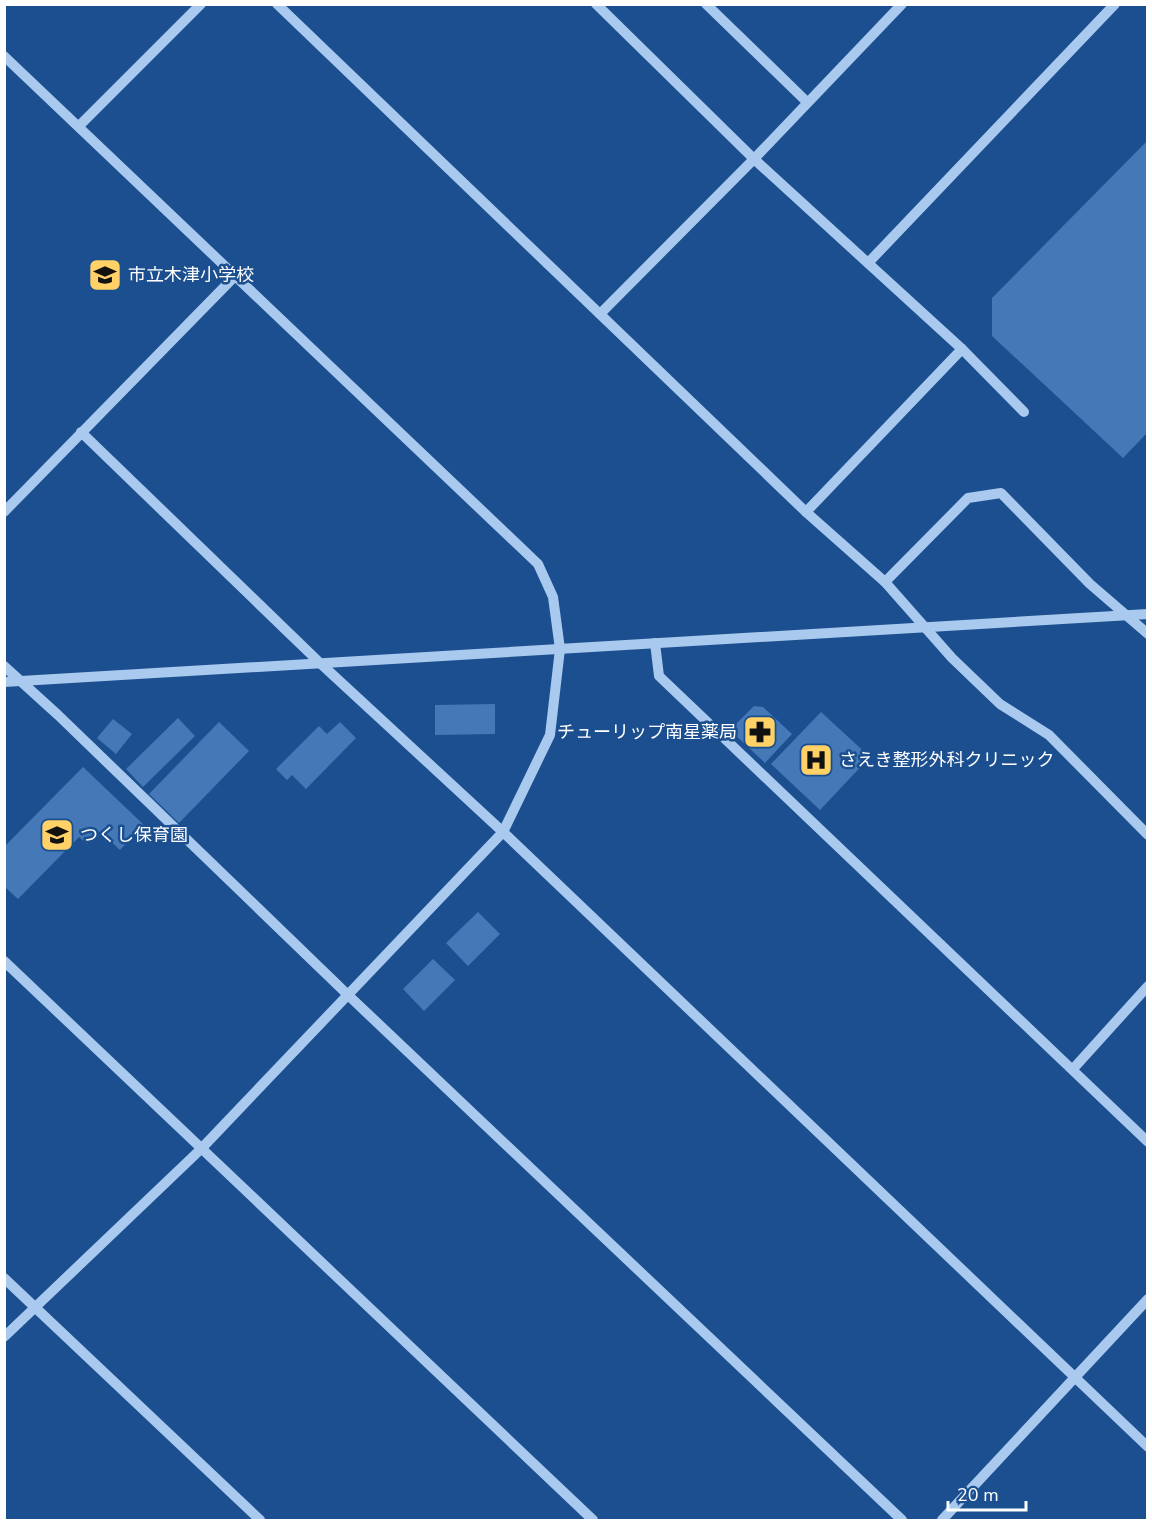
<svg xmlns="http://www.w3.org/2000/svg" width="1152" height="1525" viewBox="0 0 1152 1525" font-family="'Nunito Sans','Noto Sans JP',sans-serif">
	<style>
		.building { fill: #4478b7 }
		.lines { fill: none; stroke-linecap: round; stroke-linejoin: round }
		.minor { stroke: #a9c9ee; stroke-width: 10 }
		.labels { text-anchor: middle; stroke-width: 5; stroke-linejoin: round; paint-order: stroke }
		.poi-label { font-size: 18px; fill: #fff; stroke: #1b4f8f; text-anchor: start }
	</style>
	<rect width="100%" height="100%" fill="#1b4f8f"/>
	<g class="building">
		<polygon points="1148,140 1148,432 1123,458 992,336 992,298"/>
		<polygon points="495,704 495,734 435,735 435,705"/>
		<polygon points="754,706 763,707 792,734 765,763 730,730"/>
		<polygon points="821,712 870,757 820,810 771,764"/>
		<polygon points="178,718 195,736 143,787 126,769"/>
		<polygon points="113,719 132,734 116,754 97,738"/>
		<polygon points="219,722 249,751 179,823 149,794"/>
		<polygon points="340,722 356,738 306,789 292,775 287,780 276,769 319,726 327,734"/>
		<polygon points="83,767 144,825 120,850 100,831 87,844 79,837 18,899 4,886 4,847"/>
		<polygon points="478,912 500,934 468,966 446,943"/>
		<polygon points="433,959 455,980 424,1011 403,989"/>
	</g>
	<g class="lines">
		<g class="minor">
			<polyline points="277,4 806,512 885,582 952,658 1000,704 1049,735 1148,835"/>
			<polyline points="596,4 754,159 962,349 1024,412"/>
			<polyline points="706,4 807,102"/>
			<polyline points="4,56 538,564 553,597 560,649 550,735 503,832 201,1149 4,1337"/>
			<polyline points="79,126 201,4"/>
			<polyline points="869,262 1115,4"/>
			<polyline points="600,314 754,159 902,4"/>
			<polyline points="81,432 320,663 503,832 1148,1447"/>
			<polyline points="4,512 236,275"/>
			<polyline points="806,512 962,349"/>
			<polyline points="885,582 968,498 1001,493 1090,584 1148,634"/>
			<polyline points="655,643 659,676 1148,1142"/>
			<polyline points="4,666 58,715 348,995 902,1520"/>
			<polyline points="4,682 1148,614"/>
			<polyline points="4,961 593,1520"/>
			<polyline points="1073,1069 1148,986"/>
			<polyline points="4,1278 260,1520"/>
			<polyline points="942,1520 1148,1299"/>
		</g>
	</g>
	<defs>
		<symbol id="school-square" viewBox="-11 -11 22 22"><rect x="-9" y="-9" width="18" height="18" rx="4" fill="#ffd166" stroke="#1b4f8f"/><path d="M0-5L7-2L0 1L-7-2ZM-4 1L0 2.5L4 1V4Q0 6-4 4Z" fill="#111"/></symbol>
		<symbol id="pharmacy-square" viewBox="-11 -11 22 22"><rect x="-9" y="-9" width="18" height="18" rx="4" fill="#ffd166" stroke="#1b4f8f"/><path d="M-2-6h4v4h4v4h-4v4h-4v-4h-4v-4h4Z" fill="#111"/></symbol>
		<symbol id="hospital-square" viewBox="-11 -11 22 22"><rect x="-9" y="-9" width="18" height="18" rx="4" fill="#ffd166" stroke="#1b4f8f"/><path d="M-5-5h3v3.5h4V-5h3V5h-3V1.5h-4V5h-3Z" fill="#111"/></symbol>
	</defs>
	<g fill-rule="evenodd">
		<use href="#school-square" x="86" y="256" width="38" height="38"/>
		<use href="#pharmacy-square" x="741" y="713" width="38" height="38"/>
		<use href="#hospital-square" x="797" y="741" width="38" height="38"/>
		<use href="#school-square" x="38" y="816" width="38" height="38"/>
	</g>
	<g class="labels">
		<g class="poi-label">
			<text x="128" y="281">市立木津小学校</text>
			<text x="737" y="738" text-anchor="end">チューリップ南星薬局</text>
			<text x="839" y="766">さえき整形外科クリニック</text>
			<text x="80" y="841">つくし保育園</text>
		</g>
	</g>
	<rect width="1152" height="1525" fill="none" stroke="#ffffff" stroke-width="12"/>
	<path d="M948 1501v9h78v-9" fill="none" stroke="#ffffff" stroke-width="3"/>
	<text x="957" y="1501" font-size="18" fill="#ffffff" stroke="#1b4f8f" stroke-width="4.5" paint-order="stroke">20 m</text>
</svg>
